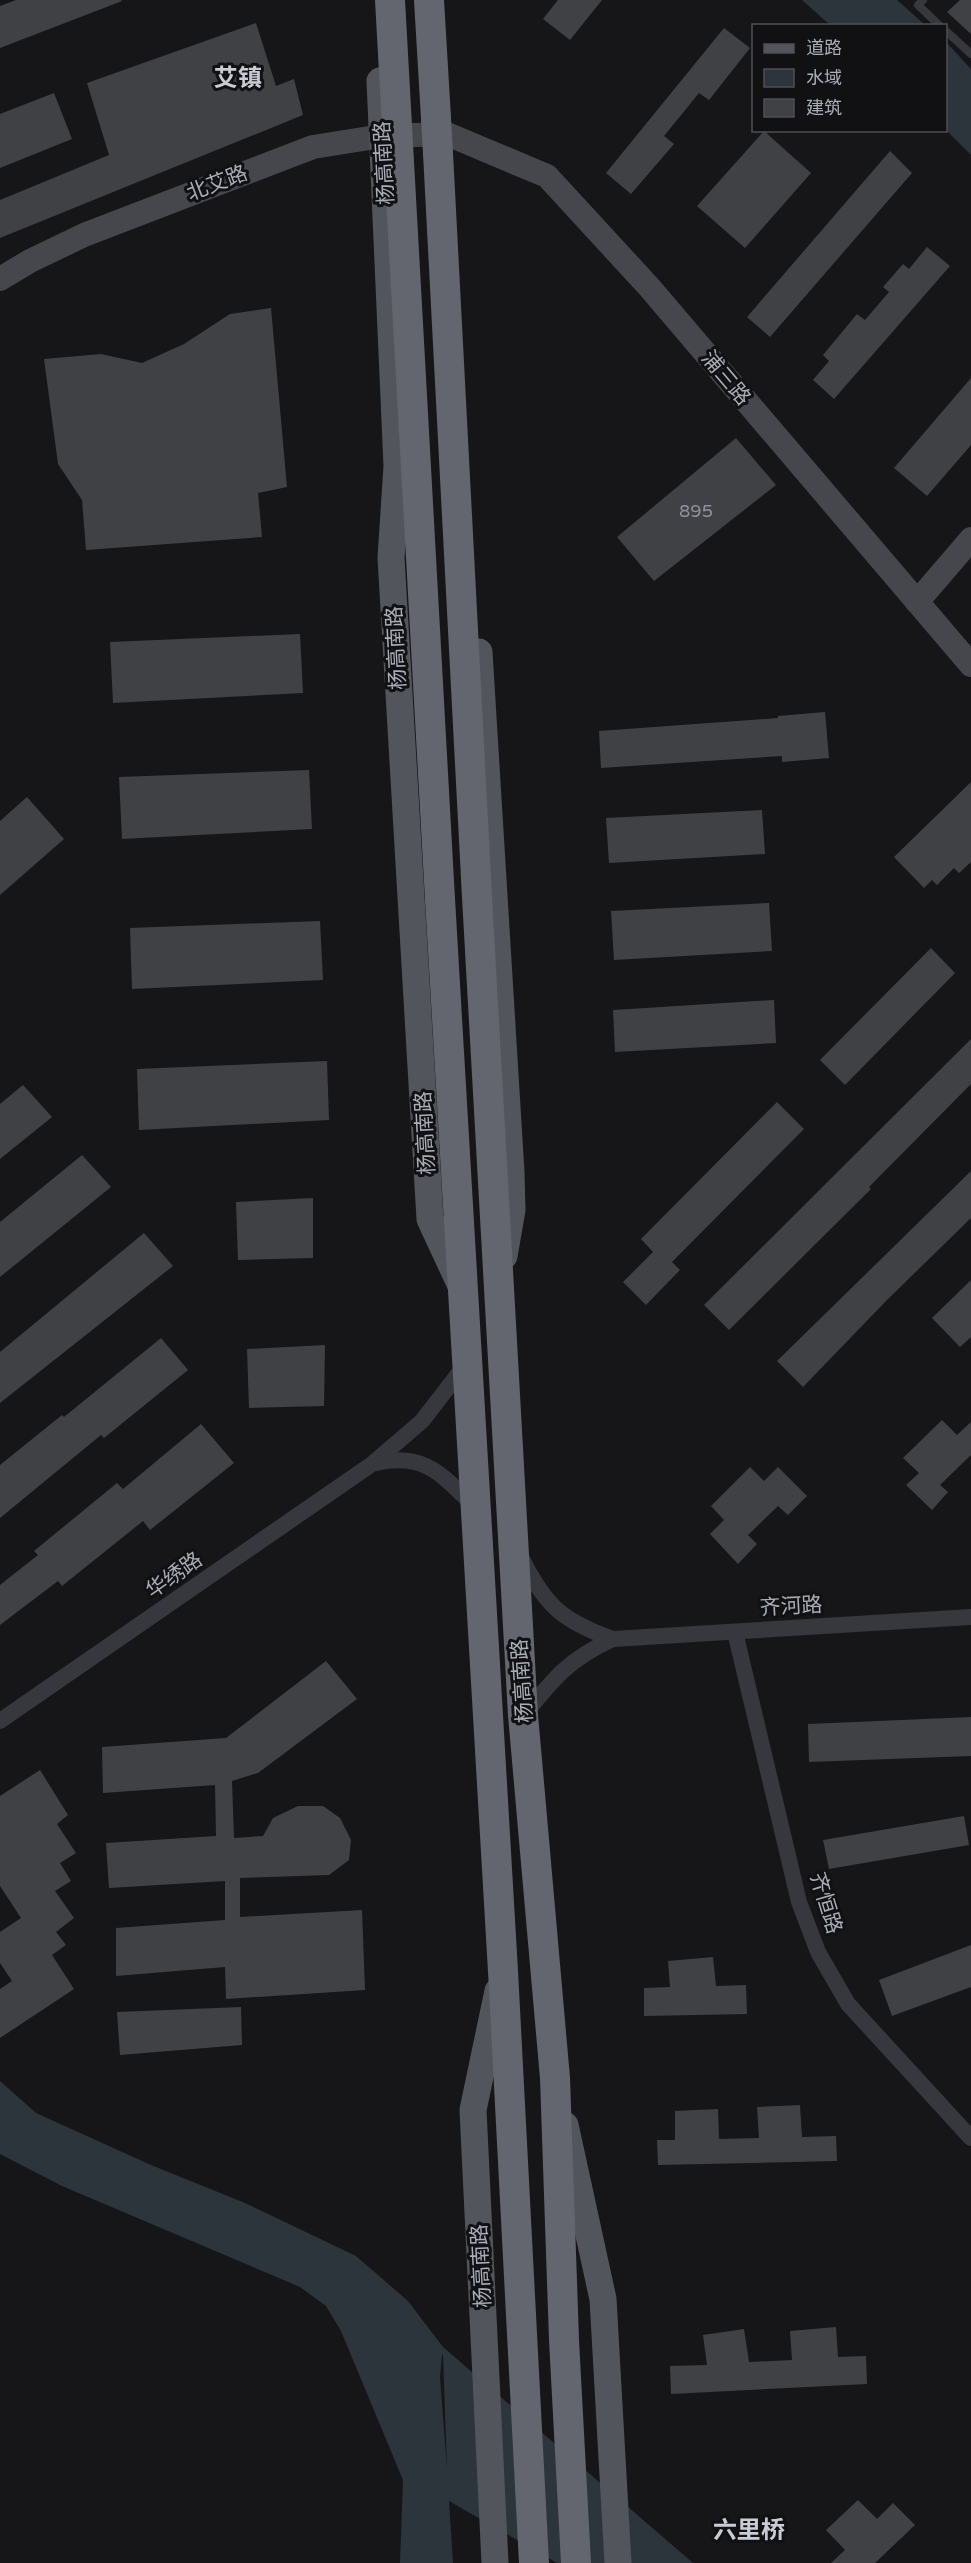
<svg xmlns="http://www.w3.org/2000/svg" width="971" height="2563" viewBox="0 0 971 2563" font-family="'Varela Round','Noto Sans SC',sans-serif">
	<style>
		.water { fill: #2c353c; fill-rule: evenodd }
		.building { fill: #404145 }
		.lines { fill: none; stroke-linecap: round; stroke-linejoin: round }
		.lane { stroke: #37383d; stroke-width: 8 }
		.street { stroke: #37383d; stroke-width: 16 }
		.secondary { stroke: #45474d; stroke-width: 24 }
		.primary { stroke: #53555c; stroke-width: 27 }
		.highway { stroke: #63666e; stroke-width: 30 }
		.highway-bridge { stroke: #63666e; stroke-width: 30 }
		.labels { text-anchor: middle; stroke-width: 6; stroke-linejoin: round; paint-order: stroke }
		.number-label { font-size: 18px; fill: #8e929b }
		.street-label { font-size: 21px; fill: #a8adb8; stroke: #111113 }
		.quarter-label { font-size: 24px; font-weight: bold; fill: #c9ccd4; stroke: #111113 }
	</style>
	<rect width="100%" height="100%" fill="#161618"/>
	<g class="water">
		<polygon points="802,0 897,0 925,25 830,25"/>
		<polygon points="946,42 971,69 971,155 946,130"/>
		<path d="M 0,2081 L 36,2113 L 151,2165 L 245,2203 L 356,2256 L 408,2301 L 443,2347 L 693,2563 L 557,2563 L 449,2501 L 453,2563 L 400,2563 L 403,2480 L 341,2331 L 326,2306 L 300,2287 L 62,2186 L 0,2154 ZM 442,2355 L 443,2355 L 447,2470 L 440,2377 Z"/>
	</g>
	<g class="building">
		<polygon points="16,0 121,0 122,1 0,48 0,6"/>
		<polygon points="558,0 602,0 570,40 543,19"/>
		<polygon points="960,0 971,0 971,34 947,12"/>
		<polygon points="256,23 276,86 294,79 303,115 0,238 0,200 109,155 87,83"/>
		<polygon points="724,28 750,48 709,100 699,93 664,136 674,144 631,194 606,173"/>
		<polygon points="54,93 72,139 0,168 0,114"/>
		<polygon points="764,131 811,173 745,248 697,206"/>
		<polygon points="890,151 912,173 770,337 747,317"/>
		<polygon points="927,247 950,266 834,399 813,380 829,361 823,355 857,314 865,320 889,292 883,287 903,264 909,269"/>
		<polygon points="271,308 287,487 258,493 262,537 86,550 82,500 58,464 44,359 101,354 142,363 184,344 230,314"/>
		<polygon points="971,378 971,445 927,496 894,468"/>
		<polygon points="736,438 776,485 654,581 617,537"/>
		<polygon points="300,634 303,693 113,703 110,642"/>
		<polygon points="825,712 829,758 782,762 782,756 601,768 599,731 778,718 778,716"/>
		<polygon points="309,770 312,829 122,839 119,777"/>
		<polygon points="971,782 971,862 959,873 954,868 937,885 932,880 924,888 894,857"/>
		<polygon points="27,797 64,839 0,895 0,821"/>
		<polygon points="762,810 765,854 609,863 606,818"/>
		<polygon points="769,903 772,951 614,960 611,911"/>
		<polygon points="320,921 323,980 132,989 130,928"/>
		<polygon points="931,948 955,973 845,1085 820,1060"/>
		<polygon points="774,1000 776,1043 615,1052 613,1010"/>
		<polygon points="971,1039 971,1084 869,1187 871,1189 729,1330 704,1305"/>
		<polygon points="327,1061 329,1120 139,1130 137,1069"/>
		<polygon points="23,1085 52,1117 0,1159 0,1104"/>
		<polygon points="777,1102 804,1129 672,1262 680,1270 646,1305 623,1282 653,1252 641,1239"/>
		<polygon points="82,1155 111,1187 0,1277 0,1222"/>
		<polygon points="971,1171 971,1218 887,1300 803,1387 777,1361"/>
		<polygon points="313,1198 313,1258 238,1260 236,1202"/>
		<polygon points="144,1233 173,1266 0,1403 0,1352"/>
		<polygon points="971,1280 971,1337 960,1347 932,1318"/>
		<polygon points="161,1338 188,1370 104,1438 101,1435 0,1518 0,1465 62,1415 64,1417"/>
		<polygon points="325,1345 324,1406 249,1408 247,1349"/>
		<polygon points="942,1420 957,1435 971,1422 971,1455 940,1485 948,1492 932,1510 906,1485 919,1473 903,1458"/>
		<polygon points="201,1424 234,1463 150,1530 143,1521 62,1586 58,1581 0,1625 0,1585 38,1555 34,1551 117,1483 123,1489"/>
		<polygon points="750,1467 764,1481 778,1467 807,1496 788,1515 778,1506 748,1535 757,1544 738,1564 710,1534 724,1520 711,1506"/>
		<polygon points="326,1661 357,1699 258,1773 232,1781 234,1838 263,1836 273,1818 298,1806 323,1806 340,1818 351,1840 349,1860 329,1875 240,1878 240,1917 362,1910 365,1990 226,1999 225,1967 116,1976 116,1928 225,1920 225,1881 109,1888 106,1843 216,1836 215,1785 103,1793 102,1747 226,1738"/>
		<polygon points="971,1717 971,1756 809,1762 808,1724"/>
		<polygon points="40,1770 68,1815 57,1824 76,1853 60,1863 71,1881 55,1891 74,1918 56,1932 66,1945 52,1955 74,1989 0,2038 0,1989 12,1981 0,1963 0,1932 21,1918 0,1886 0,1796"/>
		<polygon points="964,1816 969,1845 829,1869 823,1840"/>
		<polygon points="971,1945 971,1987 892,2016 879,1980"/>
		<polygon points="713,1957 716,1986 746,1985 747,2014 644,2016 644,1988 670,1987 668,1961"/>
		<polygon points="241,2007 242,2045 120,2055 117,2012"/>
		<polygon points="800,2105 802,2137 836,2136 837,2161 658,2165 657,2140 675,2140 675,2111 718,2109 719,2139 759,2138 757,2107"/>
		<polygon points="836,2327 838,2357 866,2356 867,2384 671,2394 670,2366 707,2365 703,2335 744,2329 749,2362 792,2360 790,2331"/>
		<polygon points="858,2500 877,2519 893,2503 915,2525 875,2563 831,2563 845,2550 826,2530"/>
	</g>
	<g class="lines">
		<g class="lane">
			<polyline points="923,0 918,5 940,26"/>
			<polyline points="946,31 971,54"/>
		</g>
		<g class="street">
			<path d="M 376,1463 C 425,1452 442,1475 475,1507"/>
			<path d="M 520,1555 C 544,1604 561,1621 613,1639"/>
			<polyline points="735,1632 799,1902 818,1952 848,2004 971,2138"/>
			<path d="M 524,1715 C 554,1678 569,1659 613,1639 L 971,1617"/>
			<polyline points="0,1721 372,1464 422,1421 466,1364"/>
		</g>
		<g class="secondary">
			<polyline points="0,279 30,261 84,235 313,147 382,136 447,134 547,176 650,288 971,665"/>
			<polyline points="917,602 971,539"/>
		</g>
		<g class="primary">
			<polyline points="380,81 397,466 391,558 430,1219 462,1288"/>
			<polyline points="479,652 511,1172 512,1210 504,1256"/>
			<polyline points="565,2125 603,2299 618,2563"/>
			<polyline points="495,2563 473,2110 498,1991"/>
		</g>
		<g class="highway">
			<polyline points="429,0 436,118"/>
			<polyline points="438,153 477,897 523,1715 555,2078 564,2340 576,2563"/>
			<polyline points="440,899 503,1971 534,2563"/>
		</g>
		<g class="highway-bridge">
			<polyline points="390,0 440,899"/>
			<polyline points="436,118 438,153"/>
		</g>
	</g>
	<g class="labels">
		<g class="number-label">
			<text x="696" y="517">895</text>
		</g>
		<g class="street-label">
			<text transform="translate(384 163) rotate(-93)" y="7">杨高南路</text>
			<text transform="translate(217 183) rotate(-21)" y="7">北艾路</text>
			<text transform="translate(726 378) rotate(50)" y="7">浦三路</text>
			<text transform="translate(396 648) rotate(-93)" y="7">杨高南路</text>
			<text transform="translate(425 1133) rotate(-93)" y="7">杨高南路</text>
			<text transform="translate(174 1575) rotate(-35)" y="7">华绣路</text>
			<text transform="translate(791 1606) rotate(-3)" y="7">齐河路</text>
			<text transform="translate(522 1681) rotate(-94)" y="7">杨高南路</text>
			<text transform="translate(826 1903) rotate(73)" y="7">齐恒路</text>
			<text transform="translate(481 2266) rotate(-93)" y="7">杨高南路</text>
		</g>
		<g class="quarter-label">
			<text x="238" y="86">艾镇</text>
			<text x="749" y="2538">六里桥</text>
		</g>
	</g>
	<rect x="752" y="24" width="195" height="108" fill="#111113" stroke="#4d4f55" stroke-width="1.5"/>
	<rect x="764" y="44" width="30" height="9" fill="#53555c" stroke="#4d4f55" stroke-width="1.5"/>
	<text x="806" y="54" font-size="18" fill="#a8adb8">道路</text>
	<rect x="764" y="69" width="30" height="18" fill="#2c353c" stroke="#4d4f55" stroke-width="1.5"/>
	<text x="806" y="84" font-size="18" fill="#a8adb8">水域</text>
	<rect x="764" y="99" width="30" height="18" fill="#404145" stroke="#4d4f55" stroke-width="1.5"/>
	<text x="806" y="114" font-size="18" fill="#a8adb8">建筑</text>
</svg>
